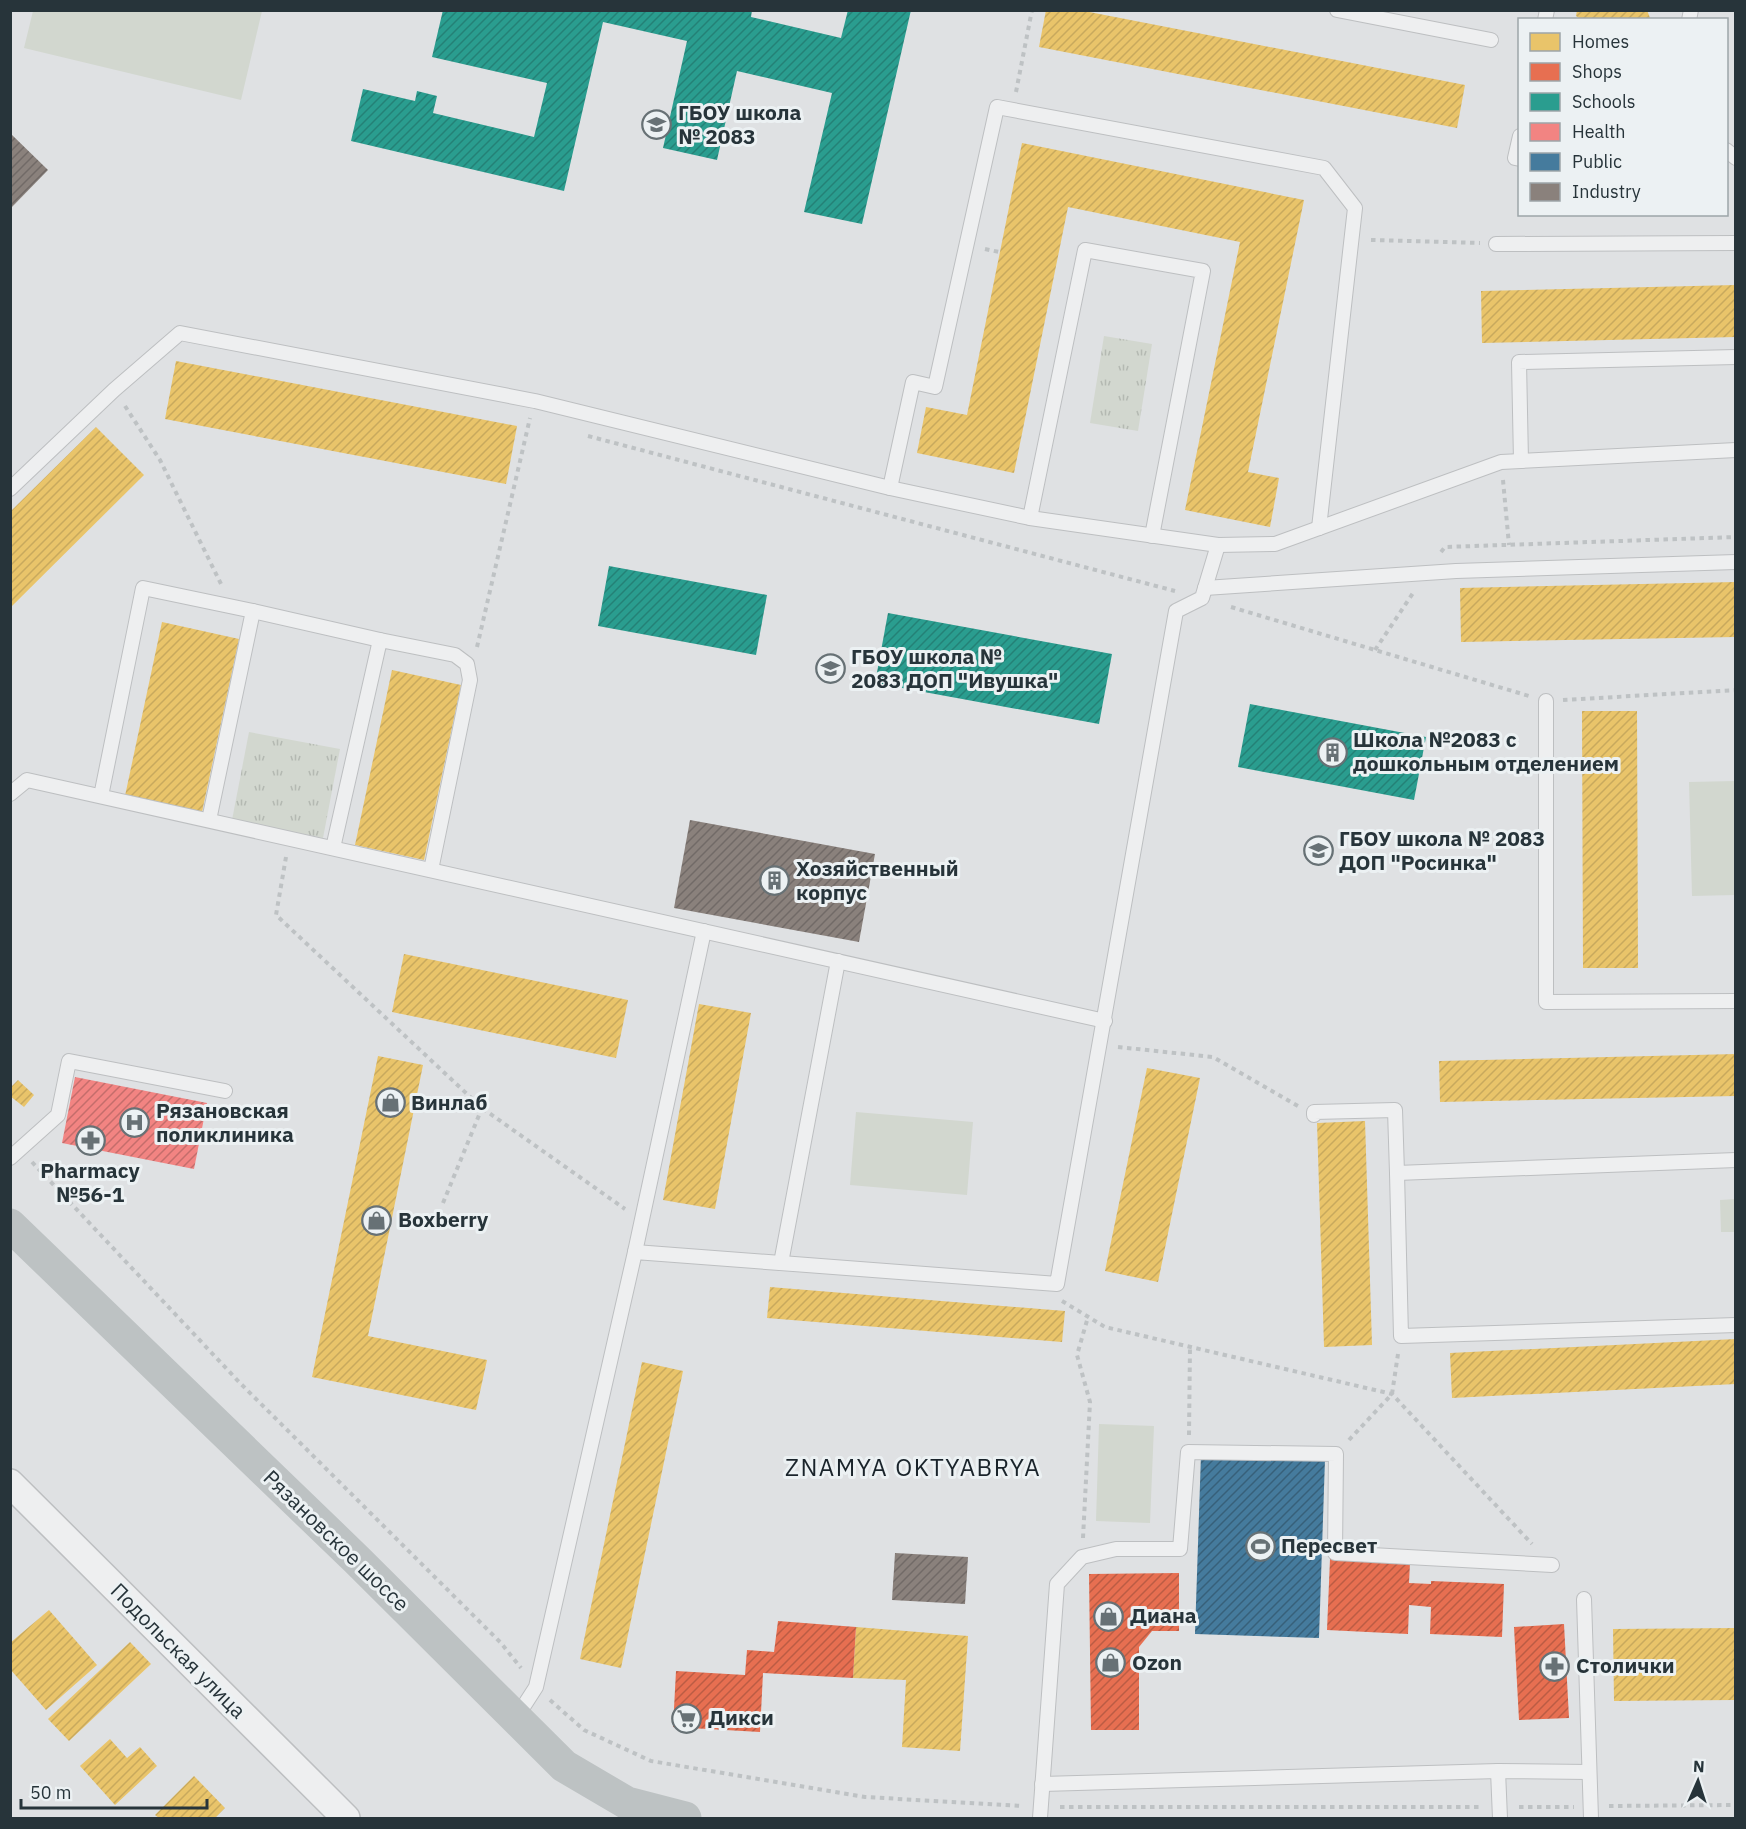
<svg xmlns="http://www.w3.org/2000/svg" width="1746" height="1829" viewBox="0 0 1746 1829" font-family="'IBM Plex Sans',sans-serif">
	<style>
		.grass { fill: #d2d7cf }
		.park { fill: url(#park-tufts) }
		.homes { fill: url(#homes-hatch) }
		.shops { fill: url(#shops-hatch) }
		.schools { fill: url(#schools-hatch) }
		.health { fill: url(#health-hatch) }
		.public { fill: url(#public-hatch) }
		.industry { fill: url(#industry-hatch) }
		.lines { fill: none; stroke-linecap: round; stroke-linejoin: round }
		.service-casing { stroke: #bdbfc1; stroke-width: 16 }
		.minor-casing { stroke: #bdbfc1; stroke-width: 30 }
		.path { stroke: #bec2c4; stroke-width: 4; stroke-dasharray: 4.5 4.5; stroke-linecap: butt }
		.service { stroke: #eeeff0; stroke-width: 14 }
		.minor { stroke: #eeeff0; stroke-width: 27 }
		.secondary { stroke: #bdc2c3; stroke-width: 33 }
		.labels { text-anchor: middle; stroke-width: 6; stroke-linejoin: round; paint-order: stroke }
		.poi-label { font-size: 21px; font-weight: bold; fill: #27343a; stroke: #ecf1f3; text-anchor: start }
		.street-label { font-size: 21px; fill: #27343a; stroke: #ecf1f3 }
		.quarter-label { font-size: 24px; letter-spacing: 1.5px; fill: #1a242b; stroke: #ecf1f3 }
	</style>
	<defs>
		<pattern id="park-tufts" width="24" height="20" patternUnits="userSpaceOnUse" patternTransform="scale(1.5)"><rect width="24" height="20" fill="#d2d7cf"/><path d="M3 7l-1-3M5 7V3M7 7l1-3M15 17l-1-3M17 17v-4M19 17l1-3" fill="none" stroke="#b4b9b2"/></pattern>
		<pattern id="homes-hatch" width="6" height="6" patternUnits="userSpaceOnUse" patternTransform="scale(1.5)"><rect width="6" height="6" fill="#e9c46a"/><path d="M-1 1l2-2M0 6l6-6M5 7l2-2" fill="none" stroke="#c8a95d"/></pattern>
		<pattern id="shops-hatch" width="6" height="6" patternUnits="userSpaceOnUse" patternTransform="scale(1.5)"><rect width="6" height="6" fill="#e76f51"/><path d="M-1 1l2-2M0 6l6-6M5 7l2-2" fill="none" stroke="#bb5c44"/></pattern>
		<pattern id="schools-hatch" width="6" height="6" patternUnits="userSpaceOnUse" patternTransform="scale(1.5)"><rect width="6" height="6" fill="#2a9d8f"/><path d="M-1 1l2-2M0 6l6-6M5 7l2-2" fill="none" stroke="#248176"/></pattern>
		<pattern id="health-hatch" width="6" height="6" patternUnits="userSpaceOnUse" patternTransform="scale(1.5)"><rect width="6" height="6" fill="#f28482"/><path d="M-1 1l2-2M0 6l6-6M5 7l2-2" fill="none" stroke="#c46d6b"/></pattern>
		<pattern id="public-hatch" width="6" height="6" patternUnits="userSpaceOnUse" patternTransform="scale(1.5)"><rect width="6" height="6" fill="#457b9d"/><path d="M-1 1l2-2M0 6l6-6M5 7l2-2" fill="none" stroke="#37607a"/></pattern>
		<pattern id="industry-hatch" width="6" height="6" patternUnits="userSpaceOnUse" patternTransform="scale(1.5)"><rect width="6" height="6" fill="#8a817c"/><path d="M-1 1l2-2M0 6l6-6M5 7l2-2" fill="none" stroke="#716a67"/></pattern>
	</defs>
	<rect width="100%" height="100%" fill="#dfe1e3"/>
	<g class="grass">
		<polygon points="33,11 33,10 262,11 241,100 24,48"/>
		<polygon points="1735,781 1735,895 1692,896 1689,782"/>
		<polygon points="856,1112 973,1122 967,1195 850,1185"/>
		<polygon points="1735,1199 1735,1232 1721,1232 1720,1200"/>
		<polygon points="1099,1424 1154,1426 1150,1523 1096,1521"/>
	</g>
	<g class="park">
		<polygon points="1104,336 1152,344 1138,431 1090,423"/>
		<polygon points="249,732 340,749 323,838 232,820"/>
	</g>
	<g class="homes">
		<polygon points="1046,10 1079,10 1465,85 1457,128 1039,47"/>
		<polygon points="1577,10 1647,10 1650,18 1582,20 1576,16"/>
		<polygon points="1022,143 1304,200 1248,472 1279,478 1270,527 1185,510 1240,242 1068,207 1014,473 917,453 926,407 967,415"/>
		<polygon points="1736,285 1736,337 1482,343 1481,291"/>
		<polygon points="176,361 517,426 506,484 165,419"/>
		<polygon points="96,427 144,475 10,608 10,512"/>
		<polygon points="1736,582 1736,637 1461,642 1460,588"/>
		<polygon points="162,622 239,639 202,812 125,796"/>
		<polygon points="392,670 461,685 424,860 355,845"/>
		<polygon points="1582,711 1637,711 1638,968 1583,968"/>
		<polygon points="404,954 628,1000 616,1058 392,1012"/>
		<polygon points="699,1004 751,1013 715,1209 663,1200"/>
		<polygon points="1736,1054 1736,1096 1440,1102 1439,1061"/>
		<polygon points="378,1056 423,1065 368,1336 487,1360 476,1410 312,1377"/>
		<polygon points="1147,1068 1200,1078 1158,1282 1105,1271"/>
		<polygon points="18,1080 34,1095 24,1107 10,1096 10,1088"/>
		<polygon points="1365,1121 1372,1345 1324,1347 1317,1123"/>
		<polygon points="770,1287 1065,1311 1062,1342 767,1318"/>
		<polygon points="1736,1339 1736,1384 1452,1398 1450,1353"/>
		<polygon points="642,1362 683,1371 621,1668 580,1659"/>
		<polygon points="49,1610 97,1665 46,1710 10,1669 10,1643"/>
		<polygon points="856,1627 968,1636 960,1751 902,1747 906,1680 853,1678"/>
		<polygon points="1736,1628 1736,1700 1614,1701 1613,1629"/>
		<polygon points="130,1642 151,1664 69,1741 48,1719"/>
		<polygon points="110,1739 127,1758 140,1747 157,1766 115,1805 80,1766"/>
		<polygon points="194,1776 225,1808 215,1818 159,1818 155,1815"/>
	</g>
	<g class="shops">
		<polygon points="1330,1559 1410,1563 1409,1583 1431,1584 1431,1581 1504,1584 1502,1637 1430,1634 1431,1607 1409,1605 1408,1634 1327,1630"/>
		<polygon points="1179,1573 1179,1631 1152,1631 1139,1647 1139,1730 1091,1730 1089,1574"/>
		<polygon points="778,1621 856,1627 853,1678 763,1673 760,1732 673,1727 676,1671 745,1675 747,1650 774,1652"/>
		<polygon points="1564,1624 1569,1718 1519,1720 1514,1627"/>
	</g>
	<g class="schools">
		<polygon points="443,10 752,10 751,17 841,38 848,10 911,10 862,224 804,212 832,93 737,71 717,160 663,148 687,41 603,22 564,191 351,141 363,89 415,101 417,91 437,96 433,113 534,137 547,83 432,57"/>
		<polygon points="609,566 767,595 756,655 598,626"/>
		<polygon points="888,613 1112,654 1099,724 875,683"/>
		<polygon points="1250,704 1426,737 1414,800 1238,767"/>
	</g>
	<polygon class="health" points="75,1077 207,1103 194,1169 62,1143"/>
	<polygon class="public" points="1201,1454 1325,1459 1319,1638 1195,1634"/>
	<g class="industry">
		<polygon points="10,133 48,170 10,209"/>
		<polygon points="690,820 875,854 859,942 674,908"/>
		<polygon points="895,1553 968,1557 965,1604 892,1600"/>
	</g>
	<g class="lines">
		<defs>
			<g id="service">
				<polyline points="1337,10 1491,40"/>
				<polyline points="1545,20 1547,10"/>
				<polyline points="1689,20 1691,10"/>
				<polyline points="1520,136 1515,158 1520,159"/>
				<polyline points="1726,150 1736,158"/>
				<polyline points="1496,244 1736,243"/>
				<polyline points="1521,461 1519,362 1736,357"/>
				<polyline points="890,488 913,382 935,387 997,107 1324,168 1355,208 1319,528"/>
				<polyline points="10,489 114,390 180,333 535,401 890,488 1030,518 1218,545 1275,544 1501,462 1736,450"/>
				<polyline points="1030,518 1085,250 1203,271 1152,536"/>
				<polyline points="1205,588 1456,571 1736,562"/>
				<polyline points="253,611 380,640"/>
				<polyline points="1546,701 1546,1002 1736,1001"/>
				<polyline points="10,794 27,780 1105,1021"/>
				<polyline points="101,796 143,588 253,611 209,820"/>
				<polyline points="333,848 380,640 455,655 467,664 470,680 431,870"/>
				<polyline points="1314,1115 1314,1112 1395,1110 1397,1173"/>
				<polyline points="10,1158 58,1115 69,1061 225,1091"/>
				<polyline points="1736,1160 1397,1173 1401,1336 1736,1325"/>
				<polyline points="635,1252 704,931"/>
				<polyline points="781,1263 838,961"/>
				<polyline points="1584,1599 1591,1818"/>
				<polyline points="516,1718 536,1687 635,1252 1057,1284 1176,611 1202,598 1218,545"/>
				<polyline points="1498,1771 1500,1818"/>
				<polyline points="1042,1784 1498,1771 1589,1772"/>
				<polyline points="1040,1818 1057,1584 1082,1557 1116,1549 1180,1549 1188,1452 1336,1454 1335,1553 1552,1565"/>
			</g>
			<polyline id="minor" points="10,1483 346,1818"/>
		</defs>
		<use href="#service" class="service-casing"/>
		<use href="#minor" class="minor-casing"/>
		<g class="path">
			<polyline points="1016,92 1032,10"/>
			<polyline points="1371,240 1480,243"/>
			<polyline points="985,249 999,252"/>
			<polyline points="125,406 160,460 221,584"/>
			<polyline points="588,436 1175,591"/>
			<polyline points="1503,480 1509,545"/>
			<polyline points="1441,552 1445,547 1736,537"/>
			<polyline points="1231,607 1529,696"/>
			<polyline points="477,647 530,418"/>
			<polyline points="1375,650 1413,593"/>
			<polyline points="1563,700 1736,690"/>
			<polyline points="286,857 276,915 482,1108 625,1209"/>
			<polyline points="1118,1047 1213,1057 1298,1106"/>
			<polyline points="32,1162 240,1383 501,1643 521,1668"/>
			<polyline points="443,1203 482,1108"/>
			<polyline points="1062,1301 1105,1327 1392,1394 1532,1544"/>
			<polyline points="1189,1435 1190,1346"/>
			<polyline points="1349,1440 1392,1394 1398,1354"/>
			<polyline points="1083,1538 1090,1402 1077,1355 1088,1317"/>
			<polyline points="550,1700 584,1730 651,1761 865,1797 1022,1806"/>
			<polyline points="1609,1806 1736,1805"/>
			<polyline points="1060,1807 1481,1807"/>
			<polyline points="1519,1807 1574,1807"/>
		</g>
		<use href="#service" class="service"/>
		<use href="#minor" class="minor"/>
		<polyline class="secondary" points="10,1225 357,1560 564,1766 627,1803 685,1818"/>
	</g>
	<defs>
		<symbol id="school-ring" viewBox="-11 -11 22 22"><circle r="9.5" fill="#ecf1f3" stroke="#677175" stroke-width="1.5"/><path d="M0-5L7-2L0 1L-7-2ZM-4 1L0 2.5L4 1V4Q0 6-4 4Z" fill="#677175"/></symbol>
		<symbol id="building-ring" viewBox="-11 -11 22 22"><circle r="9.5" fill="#ecf1f3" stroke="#677175" stroke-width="1.5"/><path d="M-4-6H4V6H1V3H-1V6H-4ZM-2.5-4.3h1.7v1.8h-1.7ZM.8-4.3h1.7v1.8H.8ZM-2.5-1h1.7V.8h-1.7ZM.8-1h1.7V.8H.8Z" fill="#677175"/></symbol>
		<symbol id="shop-ring" viewBox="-11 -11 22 22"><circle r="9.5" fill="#ecf1f3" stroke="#677175" stroke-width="1.5"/><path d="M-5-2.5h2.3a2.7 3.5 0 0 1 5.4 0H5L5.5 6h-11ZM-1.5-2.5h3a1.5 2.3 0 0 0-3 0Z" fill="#677175"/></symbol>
		<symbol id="hospital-ring" viewBox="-11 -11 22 22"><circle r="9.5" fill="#ecf1f3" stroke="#677175" stroke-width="1.5"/><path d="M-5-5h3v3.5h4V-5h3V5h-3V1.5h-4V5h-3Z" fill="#677175"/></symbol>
		<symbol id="pharmacy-ring" viewBox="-11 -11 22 22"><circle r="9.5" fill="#ecf1f3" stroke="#677175" stroke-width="1.5"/><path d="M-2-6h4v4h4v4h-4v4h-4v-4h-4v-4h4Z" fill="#677175"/></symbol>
		<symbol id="stadium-ring" viewBox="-11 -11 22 22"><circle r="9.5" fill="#ecf1f3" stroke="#677175" stroke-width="1.5"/><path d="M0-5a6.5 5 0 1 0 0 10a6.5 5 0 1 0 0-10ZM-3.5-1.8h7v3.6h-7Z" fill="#677175"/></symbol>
		<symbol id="supermarket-ring" viewBox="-11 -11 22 22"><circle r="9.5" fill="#ecf1f3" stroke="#677175" stroke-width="1.5"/><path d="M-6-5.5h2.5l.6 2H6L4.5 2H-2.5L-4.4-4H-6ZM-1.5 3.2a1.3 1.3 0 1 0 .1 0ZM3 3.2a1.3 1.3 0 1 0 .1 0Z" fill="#677175"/></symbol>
	</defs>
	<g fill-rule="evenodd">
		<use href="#school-ring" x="640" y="108" width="33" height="33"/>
		<use href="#school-ring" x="814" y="652" width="33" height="33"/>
		<use href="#building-ring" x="1316" y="736" width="33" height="33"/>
		<use href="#school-ring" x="1302" y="834" width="33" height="33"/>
		<use href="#building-ring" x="758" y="864" width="33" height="33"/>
		<use href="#shop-ring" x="374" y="1086" width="33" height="33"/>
		<use href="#hospital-ring" x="118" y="1106" width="33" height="33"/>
		<use href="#pharmacy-ring" x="74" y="1124" width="33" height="33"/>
		<use href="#shop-ring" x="360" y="1204" width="33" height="33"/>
		<use href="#stadium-ring" x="1244" y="1530" width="33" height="33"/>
		<use href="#shop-ring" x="1092" y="1600" width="33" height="33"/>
		<use href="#shop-ring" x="1094" y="1646" width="33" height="33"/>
		<use href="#pharmacy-ring" x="1538" y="1650" width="33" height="33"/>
		<use href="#supermarket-ring" x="670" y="1702" width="33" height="33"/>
	</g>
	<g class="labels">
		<g class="poi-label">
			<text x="678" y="120">ГБОУ школа<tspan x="678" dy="24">№ 2083</tspan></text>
			<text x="851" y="664">ГБОУ школа №<tspan x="851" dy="24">2083 ДОП "Ивушка"</tspan></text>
			<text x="1353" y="747">Школа №2083 с<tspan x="1353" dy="24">дошкольным отделением</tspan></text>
			<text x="1339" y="846">ГБОУ школа № 2083<tspan x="1339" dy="24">ДОП "Росинка"</tspan></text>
			<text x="796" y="876">Хозяйственный<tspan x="796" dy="24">корпус</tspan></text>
			<text x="411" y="1110">Винлаб</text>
			<text x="156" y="1118">Рязановская<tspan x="156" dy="24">поликлиника</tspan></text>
			<text x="90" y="1178" text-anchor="middle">Pharmacy<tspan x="90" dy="24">№56-1</tspan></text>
			<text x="398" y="1227">Boxberry</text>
			<text x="1281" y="1553">Пересвет</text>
			<text x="1130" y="1623">Диана</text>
			<text x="1132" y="1670">Ozon</text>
			<text x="1576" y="1673">Столички</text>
			<text x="708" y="1725">Дикси</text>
		</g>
		<g class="street-label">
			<text transform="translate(336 1541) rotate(44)" y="7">Рязановское шоссе</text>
			<text transform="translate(178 1651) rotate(45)" y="7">Подольская улица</text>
		</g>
		<g class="quarter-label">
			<text x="913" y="1476">ZNAMYA OKTYABRYA</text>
		</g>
	</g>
	<rect width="1746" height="1829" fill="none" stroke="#27343a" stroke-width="24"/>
	<rect x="1518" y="18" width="210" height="198" fill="#ecf1f3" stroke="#9da5a9" stroke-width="1.5"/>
	<rect x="1530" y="33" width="30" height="18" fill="#e9c46a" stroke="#9da5a9" stroke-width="1.5"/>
	<text x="1572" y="48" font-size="18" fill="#27343a">Homes</text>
	<rect x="1530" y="63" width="30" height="18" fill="#e76f51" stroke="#9da5a9" stroke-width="1.5"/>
	<text x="1572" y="78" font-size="18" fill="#27343a">Shops</text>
	<rect x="1530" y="93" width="30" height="18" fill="#2a9d8f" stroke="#9da5a9" stroke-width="1.5"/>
	<text x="1572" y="108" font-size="18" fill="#27343a">Schools</text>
	<rect x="1530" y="123" width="30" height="18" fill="#f28482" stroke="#9da5a9" stroke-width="1.5"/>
	<text x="1572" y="138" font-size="18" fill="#27343a">Health</text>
	<rect x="1530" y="153" width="30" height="18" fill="#457b9d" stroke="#9da5a9" stroke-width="1.5"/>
	<text x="1572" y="168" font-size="18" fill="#27343a">Public</text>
	<rect x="1530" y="183" width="30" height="18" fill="#8a817c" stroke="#9da5a9" stroke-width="1.5"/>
	<text x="1572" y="198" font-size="18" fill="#27343a">Industry</text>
	<g transform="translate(1698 1781) rotate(3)" stroke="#ecf1f3" stroke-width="4.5" paint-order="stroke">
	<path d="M0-4.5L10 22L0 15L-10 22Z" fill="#27343a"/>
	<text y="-9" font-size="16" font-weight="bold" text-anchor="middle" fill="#27343a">N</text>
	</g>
	<path d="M21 1799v9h186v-9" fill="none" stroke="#27343a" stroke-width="3"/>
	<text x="30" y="1799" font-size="18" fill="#27343a" stroke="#ecf1f3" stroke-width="4.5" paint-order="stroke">50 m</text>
</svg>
